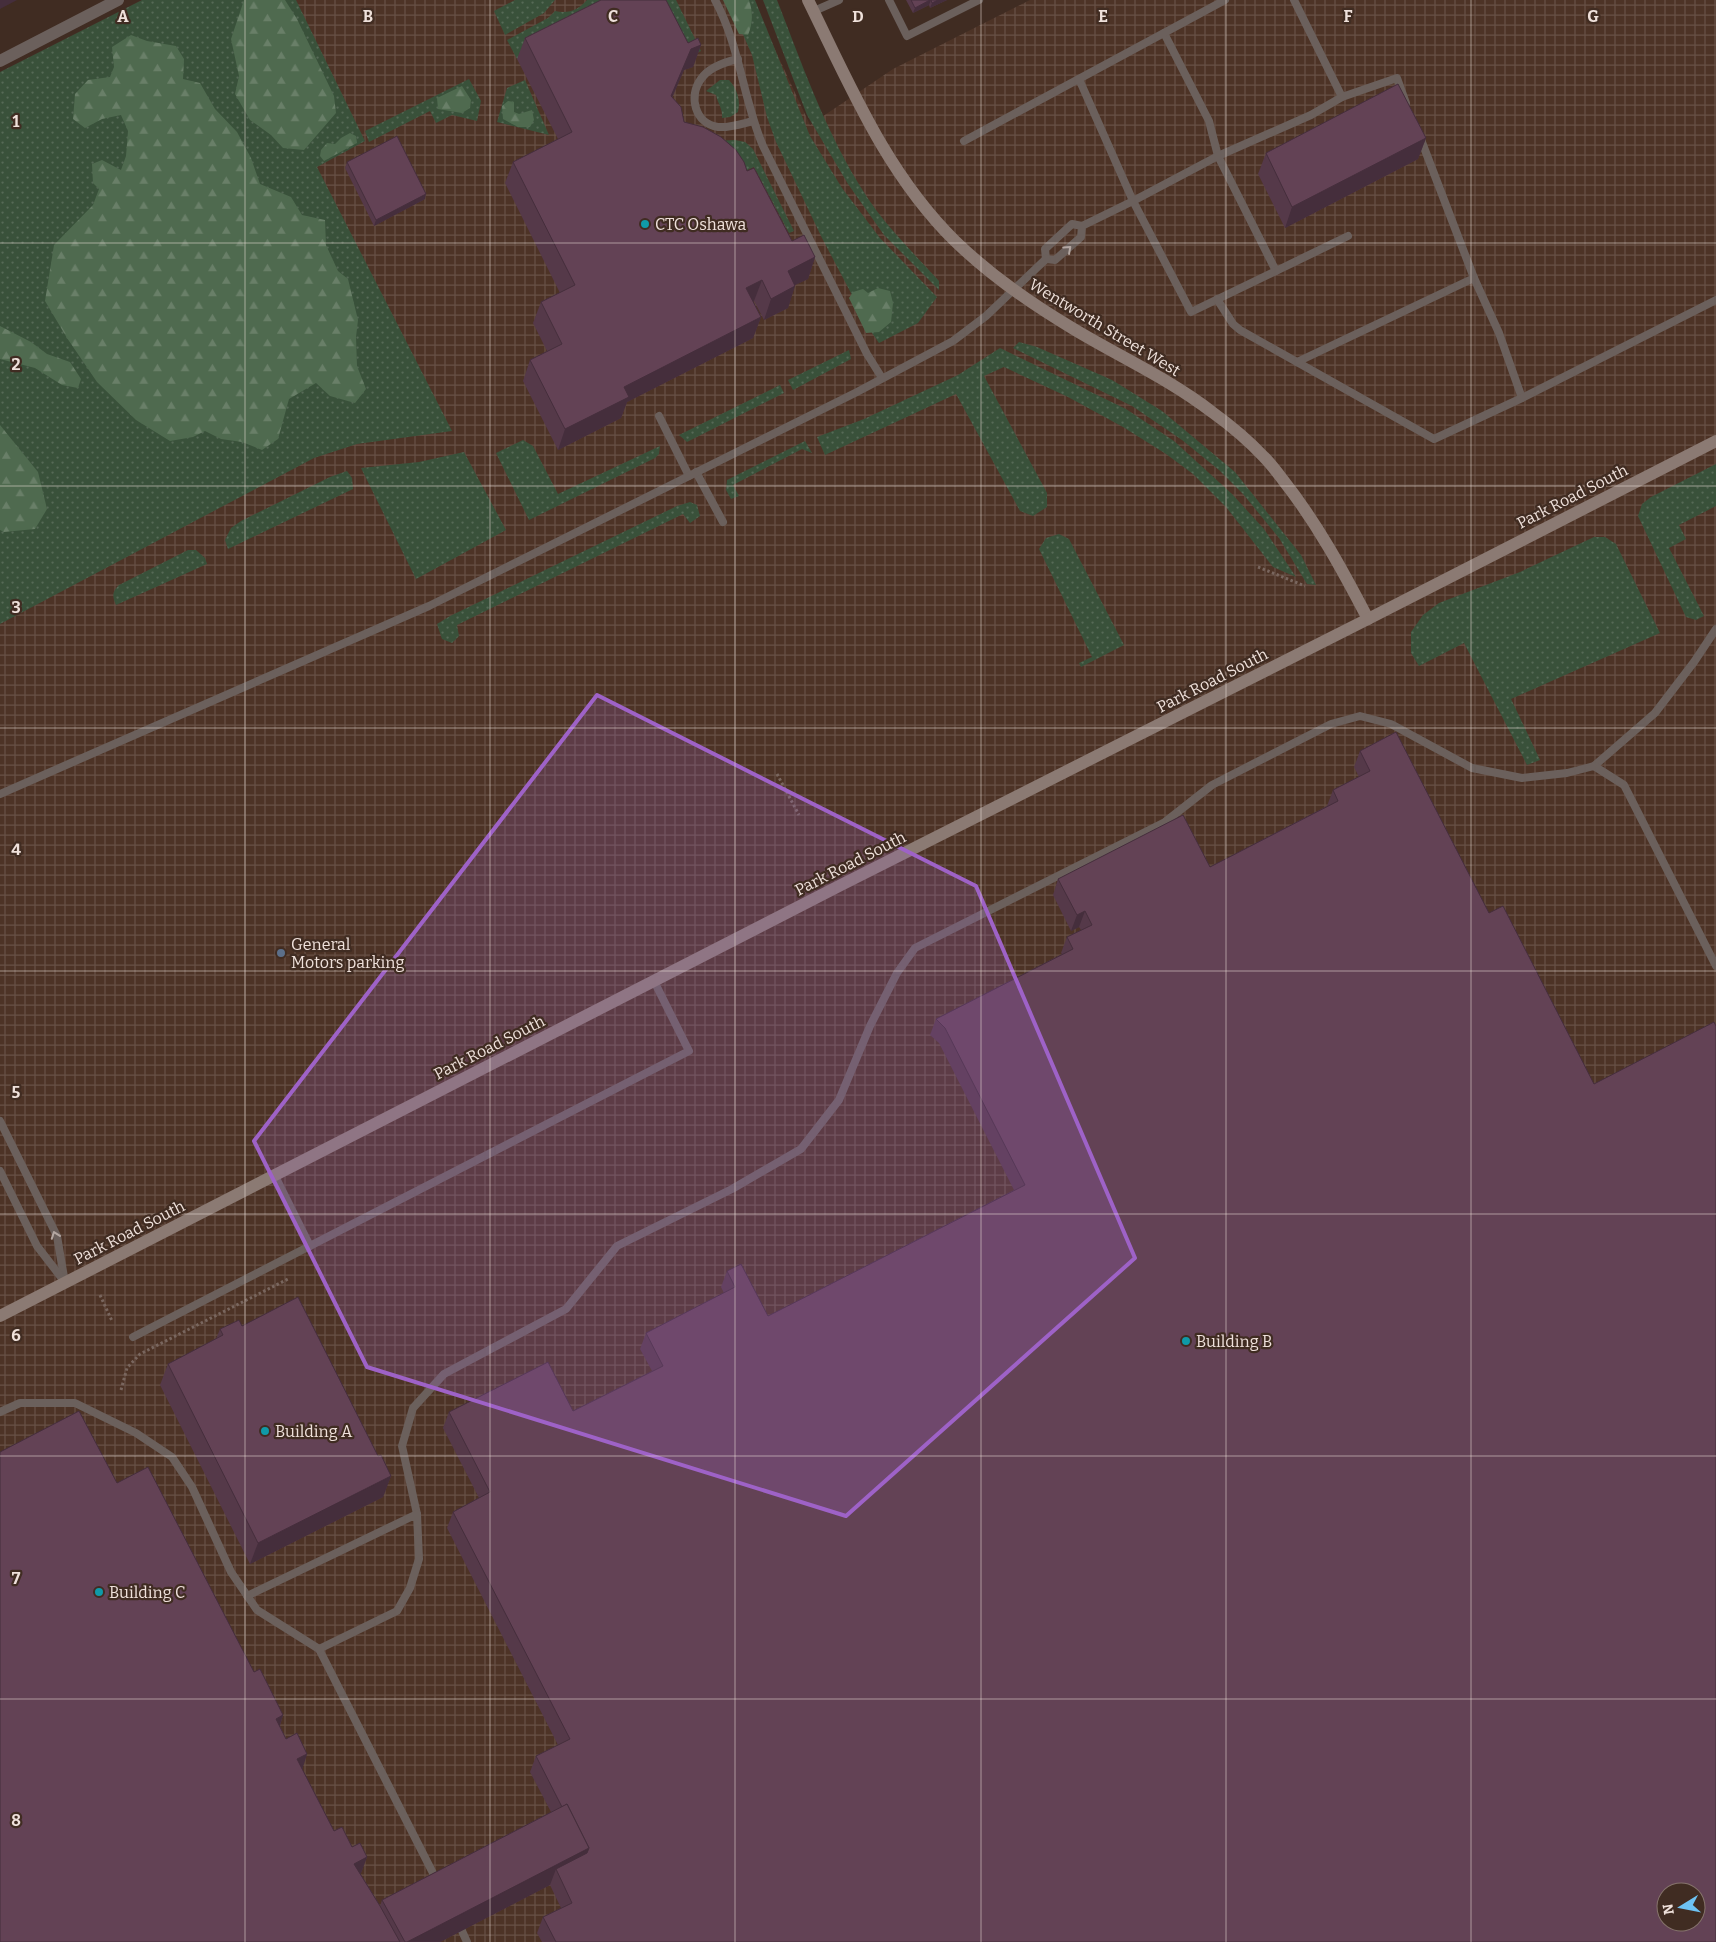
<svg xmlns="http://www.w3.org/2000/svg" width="1716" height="1942" viewBox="0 0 1716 1942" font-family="Bitter,serif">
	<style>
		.industrial { fill: url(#industrial-grid); fill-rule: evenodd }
		.grass { fill: url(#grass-dots) }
		.forest { fill: url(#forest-firs) }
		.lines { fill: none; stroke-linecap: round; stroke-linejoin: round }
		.path { stroke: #79665e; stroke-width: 3; stroke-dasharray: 2.5 2.5; stroke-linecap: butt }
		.service { stroke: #6b605c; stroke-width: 8 }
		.minor { stroke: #6b605c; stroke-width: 12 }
		.secondary { stroke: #8b7a73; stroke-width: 12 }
		.wall { fill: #553949 }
		.shaded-wall { fill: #452e3c }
		.building { fill: #634255; stroke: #452e3c; fill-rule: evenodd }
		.oneway { stroke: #b4a7a2 }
		.marked { fill: #9e62c7; fill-opacity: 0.2; stroke: #9e62c7; stroke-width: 4; stroke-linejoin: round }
		.grid { fill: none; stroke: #efe1db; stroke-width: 1; stroke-opacity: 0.55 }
		.culture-dot { fill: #0f9aa8; stroke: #402c22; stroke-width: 2 }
		.service-dot { fill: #5c6f8a; stroke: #402c22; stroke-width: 2 }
		.labels { text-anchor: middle; stroke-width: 4.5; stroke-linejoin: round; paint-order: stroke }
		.poi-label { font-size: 16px; fill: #efe1db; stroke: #402c22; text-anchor: start }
		.street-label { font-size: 16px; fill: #efe1db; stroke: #402c22 }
		.grid-label { font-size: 16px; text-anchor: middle; font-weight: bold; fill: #efe1db; stroke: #402c22; stroke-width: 4.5; stroke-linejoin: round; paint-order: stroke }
	</style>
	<defs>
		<pattern id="industrial-grid" width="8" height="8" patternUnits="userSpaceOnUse" patternTransform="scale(1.25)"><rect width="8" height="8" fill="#4d3326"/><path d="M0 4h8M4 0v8" fill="none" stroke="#675045"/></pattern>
		<pattern id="grass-dots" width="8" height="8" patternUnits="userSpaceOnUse" patternTransform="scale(1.25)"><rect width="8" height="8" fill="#39513a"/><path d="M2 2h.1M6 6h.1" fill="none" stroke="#566a56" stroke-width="1.8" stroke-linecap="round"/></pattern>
		<pattern id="forest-firs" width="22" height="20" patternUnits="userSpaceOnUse" patternTransform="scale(1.25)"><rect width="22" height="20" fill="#4f6a4f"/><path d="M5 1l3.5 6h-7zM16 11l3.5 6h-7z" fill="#697f68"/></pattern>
	</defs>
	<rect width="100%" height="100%" fill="#402c22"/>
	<path class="industrial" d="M 167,0 L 752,0 L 810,125 L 893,69 L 1030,0 L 1716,0 L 1716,1942 L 0,1942 L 0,83 ZM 1666,1892 L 1696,1892 L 1696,1922 L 1666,1922 Z"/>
	<g class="grass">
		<polygon points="142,0 296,0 365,141 317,167 452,431 357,444 314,458 0,624 0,72"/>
		<polygon points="515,0 555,0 544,13 505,35 494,11"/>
		<path d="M 587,0 L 635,0 L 517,59 L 507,40 L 548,18 L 555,11 C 569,14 578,10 587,0 Z"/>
		<polygon points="648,0 676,0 701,51 679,62"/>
		<polygon points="728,0 755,0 810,136 842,188 880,238 937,297 918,323 879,343 872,333 822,238 776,142 767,117 752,55"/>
		<path d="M 763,0 L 777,0 C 805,72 831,147 876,210 C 894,234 919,259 939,281 L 939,290 L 884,235 L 848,184 L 807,115 Z"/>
		<polygon points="469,79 481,101 477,121 452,115 436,123 430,111 369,142 365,131"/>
		<polygon points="525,80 549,135 497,122 507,88"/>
		<path d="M 720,80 L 729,80 C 737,89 741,100 738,112 L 730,117 L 722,118 C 723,109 718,104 716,95 L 706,91 Z"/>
		<polygon points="735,140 745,142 753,149 794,231 789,233 754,167 743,172 716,141"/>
		<polygon points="1019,342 1037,347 1112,380 1162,411 1235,472 1301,555 1316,585 1307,584 1279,538 1243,494 1219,470 1182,440 1132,406 1013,348"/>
		<polygon points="1000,348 1126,409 1174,441 1232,494 1264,529 1296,577 1273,567 1226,507 1193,474 1166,454 1123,427 1068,397 1004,367 984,376 1047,493 1047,507 1033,516 1020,511 956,394 825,455 817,437 864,419 958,375"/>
		<polygon points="849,350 851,359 793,390 788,380"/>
		<polygon points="780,385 784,393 687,442 679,435"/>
		<polygon points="523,440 533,446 558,494 660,446 659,454 655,458 529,520 496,453"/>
		<polygon points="805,441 812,453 802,449 733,485 739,496 731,499 726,490 727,480"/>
		<polygon points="464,452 506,530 416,579 361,468 419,462"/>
		<polygon points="1716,464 1716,506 1679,525 1686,539 1669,548 1704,616 1696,620 1686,617 1638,516 1642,504 1651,497"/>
		<polygon points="347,471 352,478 353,489 228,549 225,540 231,528 241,521 330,477"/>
		<polygon points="690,502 697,505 700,516 690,523 683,514 457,625 459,636 452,643 442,639 437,624 450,616 677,506"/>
		<polygon points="1059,534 1069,539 1124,645 1081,667 1079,663 1092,657 1039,549 1046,538"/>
		<polygon points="1594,537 1605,537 1616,544 1660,633 1511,699 1540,760 1527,765 1464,643 1419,666 1411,653 1411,632 1423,615 1439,603 1520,572"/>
		<path d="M 188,550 L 196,550 L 205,558 L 207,564 L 116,605 C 112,596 112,592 119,585 Z"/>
	</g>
	<g class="forest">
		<polygon points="244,0 285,0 297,19 334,96 336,113 304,150 283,148 271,135 250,120 235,94 239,76 231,39"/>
		<path d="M 723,0 L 749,0 C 753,12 753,23 748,35 L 739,34 Z"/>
		<polygon points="131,35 147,41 176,46 184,59 183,79 200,83 215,109 237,132 251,158 260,184 291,197 302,215 325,220 326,245 338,271 348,279 358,320 356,337 357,366 366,389 355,403 330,396 316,383 289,399 278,439 262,450 242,442 221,439 205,431 193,437 170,441 136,420 97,382 67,338 45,301 54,245 93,205 99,189 93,183 92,164 102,160 121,170 126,156 128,131 121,115 102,119 85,128 73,119 75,94 88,80 110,77 114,67 112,47"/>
		<polygon points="462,86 471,100 470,108 462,113 438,109 437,98"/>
		<polygon points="508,101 514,102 514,112 519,114 532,110 534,120 530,127 518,127 503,119 502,106"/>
		<polygon points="350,133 356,136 357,143 324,161 320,156 321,150 327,143 335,144 341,138"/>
		<polygon points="878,288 890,291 893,303 891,322 879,332 866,333 849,298 853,292 863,289 868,293"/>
		<polygon points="0,326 31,342 47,354 70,362 81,379 78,388 62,385 35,368 0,359"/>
		<polygon points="0,425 38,472 47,509 35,529 4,532 0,530"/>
	</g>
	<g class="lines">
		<g class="path">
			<polyline points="1258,567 1305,586"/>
			<polyline points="777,774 799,815"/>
			<polyline points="100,1295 112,1321"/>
			<polyline points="121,1390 127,1368 140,1354 290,1278"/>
		</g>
		<g class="service">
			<path d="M 715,0 C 740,46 743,99 763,146 L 867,354 L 882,378"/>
			<polyline points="889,0 907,36 979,0"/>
			<polyline points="1294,0 1342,97"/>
			<polyline points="814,11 839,0"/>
			<polyline points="1164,33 1209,121 1218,156 1276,271 1348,236"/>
			<path d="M 738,59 C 725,62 709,67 701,79 C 688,96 695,124 718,127 C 730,128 741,124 753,121"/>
			<polyline points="1079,79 1133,201 1191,312 1276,271"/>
			<polyline points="1420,137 1474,278 1499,333 1522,398"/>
			<polyline points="964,141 1225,0"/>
			<polyline points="1082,226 1081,237 1055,260 1046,259 1045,249 1072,224 1082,226 1133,201 1218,156 1311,115 1342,97 1397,78 1406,103"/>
			<polyline points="1217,299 1233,324 1240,330 1434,439 1522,398 1716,300"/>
			<polyline points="1297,362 1474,278"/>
			<polyline points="659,416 689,476"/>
			<polyline points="696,472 723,522"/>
			<polyline points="1594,766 1655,713 1694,662 1716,629"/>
			<polyline points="0,794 429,606 857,392 953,341 986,316 1046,259"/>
			<polyline points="0,1121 57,1236 65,1283"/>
			<polyline points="0,1171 37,1246 64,1281"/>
			<polyline points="275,1176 310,1246"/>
			<polyline points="133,1337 689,1051 654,981"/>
			<polyline points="0,1412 20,1403 75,1403 136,1433 172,1457 192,1487 231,1572 257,1610 319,1649 437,1881"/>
			<polyline points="417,1514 402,1446 413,1408 444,1374 566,1309 617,1246 732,1189 801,1149 839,1100 870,1026 897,973 915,948 1165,822 1212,785 1331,724 1360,716 1391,724 1472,768 1522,778 1567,773 1594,766 1624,785 1716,966"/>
			<polyline points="247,1596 417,1514 419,1559 410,1588 397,1611 319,1649"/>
			<polyline points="462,1931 467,1942"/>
		</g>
		<polyline class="minor" points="0,61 118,0"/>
		<g class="secondary">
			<path d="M 808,0 C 850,85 886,173 955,241 C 990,275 1030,303 1072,328 C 1118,356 1168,378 1212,412 C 1230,425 1249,441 1264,457 C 1271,464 1277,472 1283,480 C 1317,523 1343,571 1368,619"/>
			<polyline points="0,1316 841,885 1368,619 1716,441"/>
		</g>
	</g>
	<g class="wall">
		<polygon points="906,0 947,0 930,8 929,5 913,13"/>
		<polygon points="525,38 688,43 701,45 693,67 684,70 672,98 684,122 747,171 792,241 815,257 808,279 795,285 788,308 764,320 754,301 753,302 761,317 753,338 627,402 621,418 558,450 523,381 530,360 547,351 533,323 541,302 560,293 505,183 513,162 558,139 517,59"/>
		<polygon points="1426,138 1418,159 1285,228 1258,174 1266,153"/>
		<polygon points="347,162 425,199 374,226 345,168"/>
		<polygon points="1396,732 1716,1942 542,1942 537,1933 543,1917 561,1908 550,1885 440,1942 0,1942 254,1672 283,1715 280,1726 286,1739 307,1754 302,1769 334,1831 352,1847 367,1857 361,1873 360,1873 380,1906 382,1900 551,1812 530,1772 536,1756 558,1745 447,1528 453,1512 479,1498 443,1428 449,1412 573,1411 652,1371 640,1349 646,1333 724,1293 721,1287 727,1271 768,1316 1014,1190 939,1043 930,1035 936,1019 1062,954 1061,953 1067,937 1081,930 1079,927 1071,931 1053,895 1058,879 1210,867 1327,806 1333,790 1359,777 1354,767 1360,751"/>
		<polygon points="220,1329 378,1456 391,1476 383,1497 250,1564 160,1385 168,1364 216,1339"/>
	</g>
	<g class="shaded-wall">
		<polygon points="0,0 17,0 0,9"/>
		<polygon points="931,0 929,5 913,13 915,8"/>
		<polygon points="938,0 947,0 930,8 932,3"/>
		<polygon points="701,45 693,67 684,70 663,118 671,96 691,49"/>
		<polygon points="1426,138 1418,159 1285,228 1292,207"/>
		<polygon points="426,194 425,199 374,226 376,220"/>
		<polygon points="815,257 808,279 780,292 788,271"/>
		<polygon points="762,280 754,301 738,309 746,288"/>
		<polygon points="795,286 788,308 764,320 771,299"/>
		<polygon points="761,317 753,338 627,402 621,418 558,450 565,429 624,387"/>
		<polygon points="1085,911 1079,927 1071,931 1077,915"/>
		<polygon points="391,1476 383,1497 250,1564 258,1543"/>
		<polygon points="283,1715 278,1731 276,1719"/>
		<polygon points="307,1754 302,1770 297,1759"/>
		<polygon points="589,1848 581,1869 556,1869 550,1885 440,1942 407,1942"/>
		<polygon points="367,1857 361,1873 348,1880 354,1864"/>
	</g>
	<g class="building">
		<polygon points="601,0 666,0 688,43 698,38 701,45 691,49 671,96 681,107 684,122 703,127 721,137 736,150 744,162 747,171 754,168 792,241 804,235 815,257 788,271 795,286 771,299 762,280 746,288 761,317 624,387 629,397 565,429 530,360 562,344 541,302 575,285 513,162 572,132 525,38"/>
		<polygon points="911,0 930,0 915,8"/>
		<polygon points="931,0 938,0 932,3"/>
		<polygon points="1398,84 1426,138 1292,207 1266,153"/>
		<polygon points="397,136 426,194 376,220 347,162"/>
		<path d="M 1396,732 L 1489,913 L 1503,906 L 1594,1084 L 1714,1022 L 1716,1026 L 1716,1942 L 556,1942 L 543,1917 L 572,1903 L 556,1869 L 587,1853 L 589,1848 L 567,1804 L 562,1807 L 536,1756 L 570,1739 L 453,1512 L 490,1492 L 449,1412 L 548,1362 L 573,1411 L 663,1366 L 646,1333 L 735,1287 L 727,1271 L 741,1264 L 768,1316 L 1025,1185 L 945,1028 L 936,1019 L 1073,949 L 1067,937 L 1092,925 L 1085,911 L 1077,915 L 1058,879 L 1183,815 L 1210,867 L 1338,801 L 1333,790 L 1370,771 L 1360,751 ZM 1666,1892 L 1696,1892 L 1696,1922 L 1666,1922 Z"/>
		<polygon points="298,1297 378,1456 381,1455 391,1476 258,1543 168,1364 223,1335 220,1329 239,1320 242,1326"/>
		<polygon points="79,1411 117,1483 148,1467 254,1672 260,1669 283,1715 276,1719 286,1739 297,1733 307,1754 297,1759 334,1831 342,1827 352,1847 360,1843 367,1857 354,1864 380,1906 400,1942 0,1942 0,1452"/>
		<polygon points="567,1804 589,1848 407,1942 405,1942 382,1900"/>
	</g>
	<defs><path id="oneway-chevron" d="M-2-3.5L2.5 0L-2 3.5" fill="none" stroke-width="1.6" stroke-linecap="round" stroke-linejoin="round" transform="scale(1.25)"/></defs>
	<g class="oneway">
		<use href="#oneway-chevron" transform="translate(1068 249) rotate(-42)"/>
		<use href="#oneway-chevron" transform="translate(55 1235) rotate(-110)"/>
	</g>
	<path class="marked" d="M 597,695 L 976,886 L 1135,1258 L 846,1516 L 367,1367 L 254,1141 Z"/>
	<path class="grid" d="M 245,0 L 245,1942M 490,0 L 490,1942M 735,0 L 735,1942M 981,0 L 981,1942M 1226,0 L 1226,1942M 1471,0 L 1471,1942M 0,243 L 1716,243M 0,486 L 1716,486M 0,728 L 1716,728M 0,971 L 1716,971M 0,1214 L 1716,1214M 0,1456 L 1716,1456M 0,1699 L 1716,1699"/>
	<g class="culture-dot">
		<circle cx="645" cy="224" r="5"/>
		<circle cx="1186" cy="1341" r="5"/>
		<circle cx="265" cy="1431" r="5"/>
		<circle cx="99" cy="1592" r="5"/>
	</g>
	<circle class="service-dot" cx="281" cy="953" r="5"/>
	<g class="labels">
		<g class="poi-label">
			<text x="655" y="230">CTC Oshawa</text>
			<text x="291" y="950">General<tspan x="291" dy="18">Motors parking</tspan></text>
			<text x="1196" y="1347">Building B</text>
			<text x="275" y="1437">Building A</text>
			<text x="109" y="1598">Building C</text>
		</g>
		<g class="street-label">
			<text transform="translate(1105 327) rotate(31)" y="6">Wentworth Street West</text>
			<text transform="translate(1572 496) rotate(-27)" y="6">Park Road South</text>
			<text transform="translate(1212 680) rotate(-27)" y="6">Park Road South</text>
			<text transform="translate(850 863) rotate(-27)" y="6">Park Road South</text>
			<text transform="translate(489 1047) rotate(-27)" y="6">Park Road South</text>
			<text transform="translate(129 1232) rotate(-27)" y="6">Park Road South</text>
		</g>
	</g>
	<g class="grid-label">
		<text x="123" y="22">A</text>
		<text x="368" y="22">B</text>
		<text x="613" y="22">C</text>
		<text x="858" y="22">D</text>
		<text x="1103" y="22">E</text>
		<text x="1348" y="22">F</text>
		<text x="1593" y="22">G</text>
		<text x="16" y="127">1</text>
		<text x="16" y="370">2</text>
		<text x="16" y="613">3</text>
		<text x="16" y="855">4</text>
		<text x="16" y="1098">5</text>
		<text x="16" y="1341">6</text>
		<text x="16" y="1584">7</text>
		<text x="16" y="1826">8</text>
	</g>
	<g transform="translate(1681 1907) rotate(260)"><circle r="24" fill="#402c22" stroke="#86746c"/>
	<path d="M0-4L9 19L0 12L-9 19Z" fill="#6dc2f3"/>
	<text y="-8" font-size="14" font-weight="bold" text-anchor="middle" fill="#efe1db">N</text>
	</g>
</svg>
